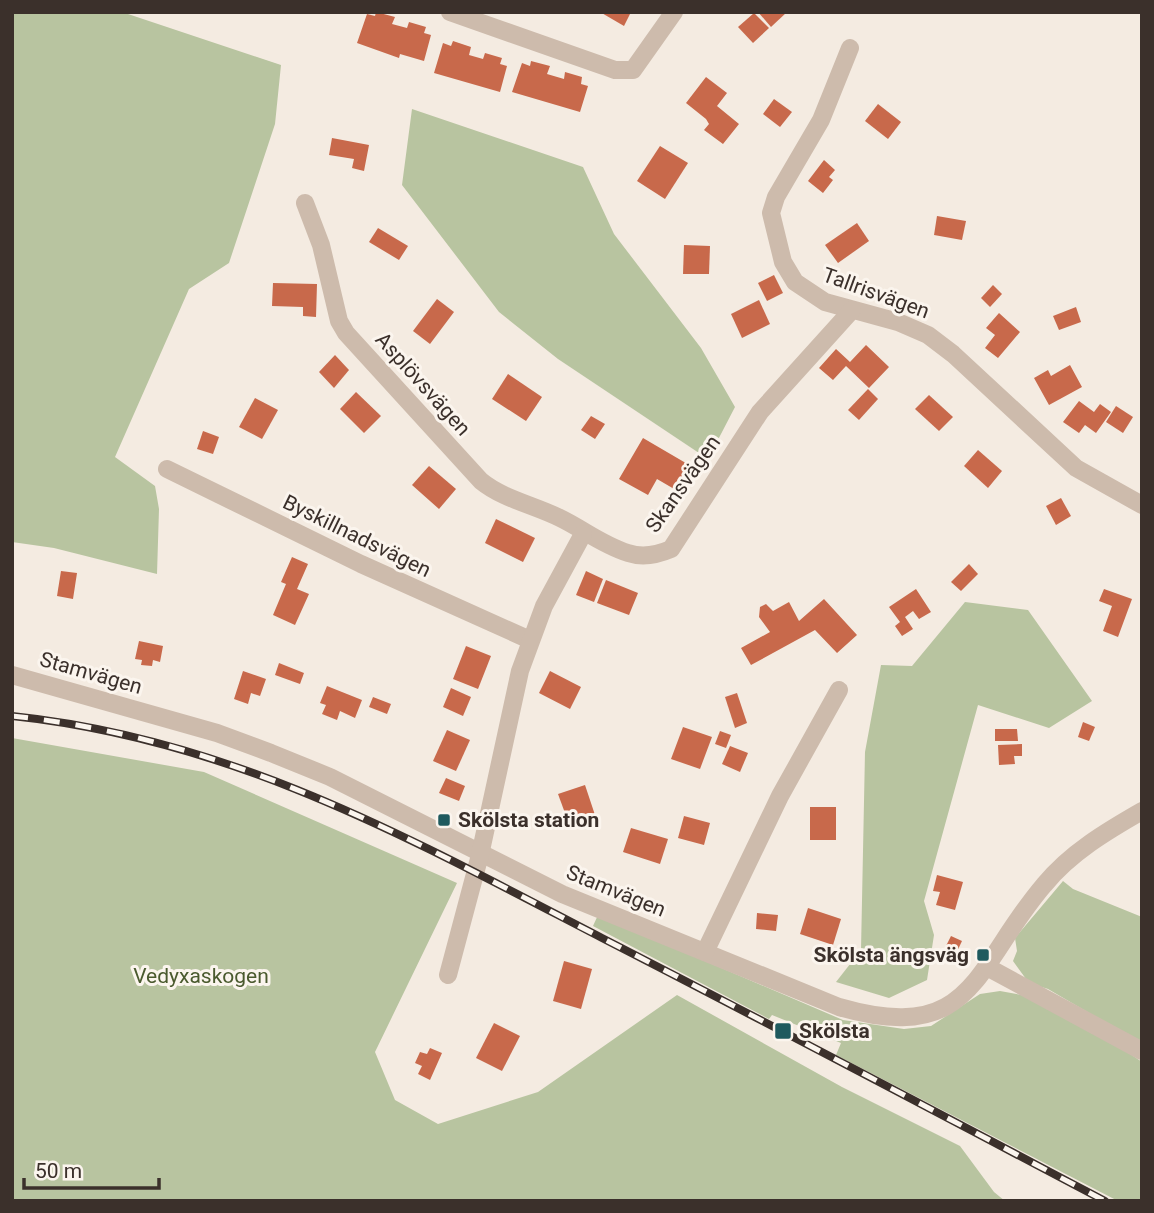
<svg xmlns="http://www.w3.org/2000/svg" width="1154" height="1213" viewBox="0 0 1154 1213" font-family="Roboto,sans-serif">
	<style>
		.green { fill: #b8c4a0 }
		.building { fill: #c8694b }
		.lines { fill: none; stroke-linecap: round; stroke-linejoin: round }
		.minor { stroke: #cdbbac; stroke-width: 18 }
		.rail-casing { stroke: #3b302b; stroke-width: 8 }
		.rail { stroke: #fbf5ee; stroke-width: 5; stroke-dasharray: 16; stroke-linecap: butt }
		.poi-dot { fill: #1f5a5e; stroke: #fbf5ee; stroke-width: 2.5 }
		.labels { text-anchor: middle; stroke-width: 6; stroke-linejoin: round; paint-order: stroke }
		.street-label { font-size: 21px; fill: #3b302b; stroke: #fbf5ee }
		.poi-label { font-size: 21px; font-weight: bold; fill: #3b302b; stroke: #fbf5ee; text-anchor: start }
		.park-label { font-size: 21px; fill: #4a5a2e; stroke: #fbf5ee }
	</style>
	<rect width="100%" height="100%" fill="#f4ebe1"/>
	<g class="green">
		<polygon points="12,12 122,12 281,65 275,124 229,263 189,289 115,457 155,486 159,509 157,574 54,548 12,542"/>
		<polygon points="412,109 583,167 614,234 701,348 735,407 708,459 558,359 499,312 402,185"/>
		<polygon points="965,602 1028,610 1092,701 1049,728 978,705 924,901 934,935 927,980 889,998 836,982 861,950 865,752 881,665 912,666"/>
		<polygon points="12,738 204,772 457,883 375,1052 395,1100 438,1124 538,1092 677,995 842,1087 960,1146 994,1192 1005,1201 12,1201"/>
		<polygon points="1063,881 1073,889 1142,917 1142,1044 1048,989 1029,983 1013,961 1017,951 1015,938"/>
		<polygon points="598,915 843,1020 904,1029 931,1026 980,994 1000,991 1022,995 1107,1038 1142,1062 1142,1201 1118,1201 836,1055 841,1043 772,1015 769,1019 593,926"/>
	</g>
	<g class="building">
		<polygon points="376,12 395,17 392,24 407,28 409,22 426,27 424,33 431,35 424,61 400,54 399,58 357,43 367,14 375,16"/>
		<polygon points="600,12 631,12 624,26"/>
		<polygon points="758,12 787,12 771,27"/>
		<polygon points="754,13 769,28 753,43 738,27"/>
		<polygon points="453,41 471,47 469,55 483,59 485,53 502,58 500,64 507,66 500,92 434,73 443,43 451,46"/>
		<polygon points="531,61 550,66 547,74 564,79 565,72 582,77 581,84 588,86 580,112 512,92 522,63 530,66"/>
		<polygon points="706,77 727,93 717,106 739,124 723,144 704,130 709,124 706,119 686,103"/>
		<polygon points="774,99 792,112 780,127 763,114"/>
		<polygon points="878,104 901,122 888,139 865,121"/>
		<polygon points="332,138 369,145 364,171 352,168 354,159 329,155"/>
		<polygon points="660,146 688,163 665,199 637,181"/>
		<polygon points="824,160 835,170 829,177 833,180 823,193 808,181"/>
		<polygon points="937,216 966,221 962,240 934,235"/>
		<polygon points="857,223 869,241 838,263 825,245"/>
		<polygon points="378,228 408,246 399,260 369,242"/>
		<polygon points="684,245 710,246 709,274 683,274"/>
		<polygon points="774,275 783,293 767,301 758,283"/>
		<polygon points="273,283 317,284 316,317 303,316 303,307 272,306"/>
		<polygon points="993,285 1002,294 990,307 981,298"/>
		<polygon points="437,299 454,312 430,344 413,331"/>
		<polygon points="759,300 770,324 742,338 731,314"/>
		<polygon points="1076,307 1081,322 1059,330 1053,316"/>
		<polygon points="999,313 1020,332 998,358 985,348 995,335 986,328"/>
		<polygon points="866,345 889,367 869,388 846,366 833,380 819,368 836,349 850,362"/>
		<polygon points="335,355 349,370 334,388 319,372"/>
		<polygon points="1070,365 1082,387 1049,405 1034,378 1048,370 1051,376"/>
		<polygon points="508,374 542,397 526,421 492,399"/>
		<polygon points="868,389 878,399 859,420 848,410"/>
		<polygon points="356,392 381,416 364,433 340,409"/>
		<polygon points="929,395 953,417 939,431 915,409"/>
		<polygon points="255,398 278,410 262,439 239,427"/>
		<polygon points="1079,401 1094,412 1100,404 1111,412 1096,433 1085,425 1079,433 1063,422"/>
		<polygon points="1116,406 1133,417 1123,433 1106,422"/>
		<polygon points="591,416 605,424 595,439 581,430"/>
		<polygon points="203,431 219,437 213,454 197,449"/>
		<polygon points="643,438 696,469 681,493 657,479 648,495 619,479"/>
		<polygon points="978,450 1002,471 988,488 964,466"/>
		<polygon points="429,466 456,489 439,509 412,485"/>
		<polygon points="1061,498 1071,516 1056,525 1046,506"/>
		<polygon points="496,519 535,538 523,562 485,543"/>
		<polygon points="292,557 308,564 297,589 309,594 295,625 273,615 286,584 281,582"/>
		<polygon points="969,564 978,574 961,591 951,582"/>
		<polygon points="61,571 77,573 73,599 57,596"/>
		<polygon points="586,571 603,579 594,602 576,595"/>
		<polygon points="606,580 638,593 629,615 597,603"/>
		<polygon points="916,589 931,612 919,619 913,611 905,617 913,629 902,636 895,626 900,622 889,607"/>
		<polygon points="1104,589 1132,599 1118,637 1103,631 1112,606 1099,601"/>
		<polygon points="824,599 857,635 837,653 815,630 751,665 741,648 770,632 759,617 760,607 766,604 773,611 789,602 799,621"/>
		<polygon points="139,641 163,646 160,662 153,660 152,666 141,665 142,660 135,659"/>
		<polygon points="466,646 491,656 478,689 453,679"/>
		<polygon points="279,663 304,673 300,684 275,675"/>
		<polygon points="243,671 266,679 260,696 251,693 248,704 234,699"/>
		<polygon points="550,671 581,687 570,709 539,693"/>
		<polygon points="327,686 362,700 355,718 340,711 337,720 322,714 326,705 320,703"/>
		<polygon points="451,688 471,697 463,716 443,707"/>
		<polygon points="737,693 747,723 735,728 725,697"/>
		<polygon points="373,697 391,704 387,714 369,707"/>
		<polygon points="1083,722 1095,727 1089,741 1078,737"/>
		<polygon points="683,727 712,737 700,769 671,759"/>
		<polygon points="995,729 1017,729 1018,741 995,741"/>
		<polygon points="447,730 470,740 456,771 433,761"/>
		<polygon points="720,731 731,735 726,748 715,744"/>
		<polygon points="1022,744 1022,756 1014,756 1015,764 999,765 998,745"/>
		<polygon points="730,746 748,753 740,772 722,764"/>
		<polygon points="446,778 465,786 459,801 439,793"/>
		<polygon points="585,785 595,815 569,824 558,794"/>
		<rect x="810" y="807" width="26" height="33"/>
		<polygon points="684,816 710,823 704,845 678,838"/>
		<polygon points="631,828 668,839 660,864 623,852"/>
		<polygon points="937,875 963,882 955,910 936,905 940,892 933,891"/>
		<polygon points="808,908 841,919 833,945 800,934"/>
		<polygon points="757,913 778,915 776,931 756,929"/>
		<polygon points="951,936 962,941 954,958 943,952"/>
		<polygon points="564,961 592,969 581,1009 553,1001"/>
		<polygon points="494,1023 520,1036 502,1071 476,1058"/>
		<polygon points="430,1048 442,1053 430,1080 418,1074 422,1066 415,1063 420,1052 427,1054"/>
	</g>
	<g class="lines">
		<g class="minor">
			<polyline points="450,12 615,70 633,70 674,12"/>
			<polyline points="850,48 821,120 776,197 771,213 783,262 795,282 825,302 898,322 928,335 953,354 1076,468 1142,505"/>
			<path d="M 305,203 L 321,245 L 339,321 L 346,333 L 481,481 C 503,499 534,505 560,518 C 583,529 602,545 628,553 C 643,558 657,555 671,549 L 760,412 L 852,310"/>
			<polyline points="167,469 361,564 530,640"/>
			<path d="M 12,675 L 217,733 L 271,753 L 330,777 L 562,894 L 839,1007 C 974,1046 974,967 1044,885 C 1070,853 1107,831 1142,811"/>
			<polyline points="705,952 780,796 839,690"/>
			<polyline points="987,967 1142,1051"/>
			<polyline points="448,975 480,855 520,671 544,606 583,534"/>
		</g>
		<defs>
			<path id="rail" d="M 12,716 C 233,739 409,838 602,938 C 770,1024 938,1113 1105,1201"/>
		</defs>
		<use href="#rail" class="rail-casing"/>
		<use href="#rail" class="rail"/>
	</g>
	<g class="poi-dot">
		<rect x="437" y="813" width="14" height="14" rx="3.5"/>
		<rect x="976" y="948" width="14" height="14" rx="3.5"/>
		<rect x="774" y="1022" width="18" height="18" rx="3.5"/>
	</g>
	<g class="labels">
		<g class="street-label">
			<text transform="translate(876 293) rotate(20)" y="7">Tallrisvägen</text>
			<text transform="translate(423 384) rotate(48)" y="7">Asplövsvägen</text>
			<text transform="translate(683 484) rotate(-55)" y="7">Skansvägen</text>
			<text transform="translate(357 536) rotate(26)" y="7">Byskillnadsvägen</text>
			<text transform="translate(91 673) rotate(16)" y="7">Stamvägen</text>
			<text transform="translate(616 891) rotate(22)" y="7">Stamvägen</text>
		</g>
		<g class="poi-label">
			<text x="458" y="827">Skölsta station</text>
			<text x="969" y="962" text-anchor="end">Skölsta ängsväg</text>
			<text x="799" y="1038">Skölsta</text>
		</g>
		<g class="park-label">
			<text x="201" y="983">Vedyxaskogen</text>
		</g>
	</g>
	<rect width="1154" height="1213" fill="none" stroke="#3b302b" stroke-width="28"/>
	<path d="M24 1178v10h135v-10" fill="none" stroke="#3b302b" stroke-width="3.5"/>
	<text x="35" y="1178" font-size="21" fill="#3b302b" stroke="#fbf5ee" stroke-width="5" paint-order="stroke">50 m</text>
</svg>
